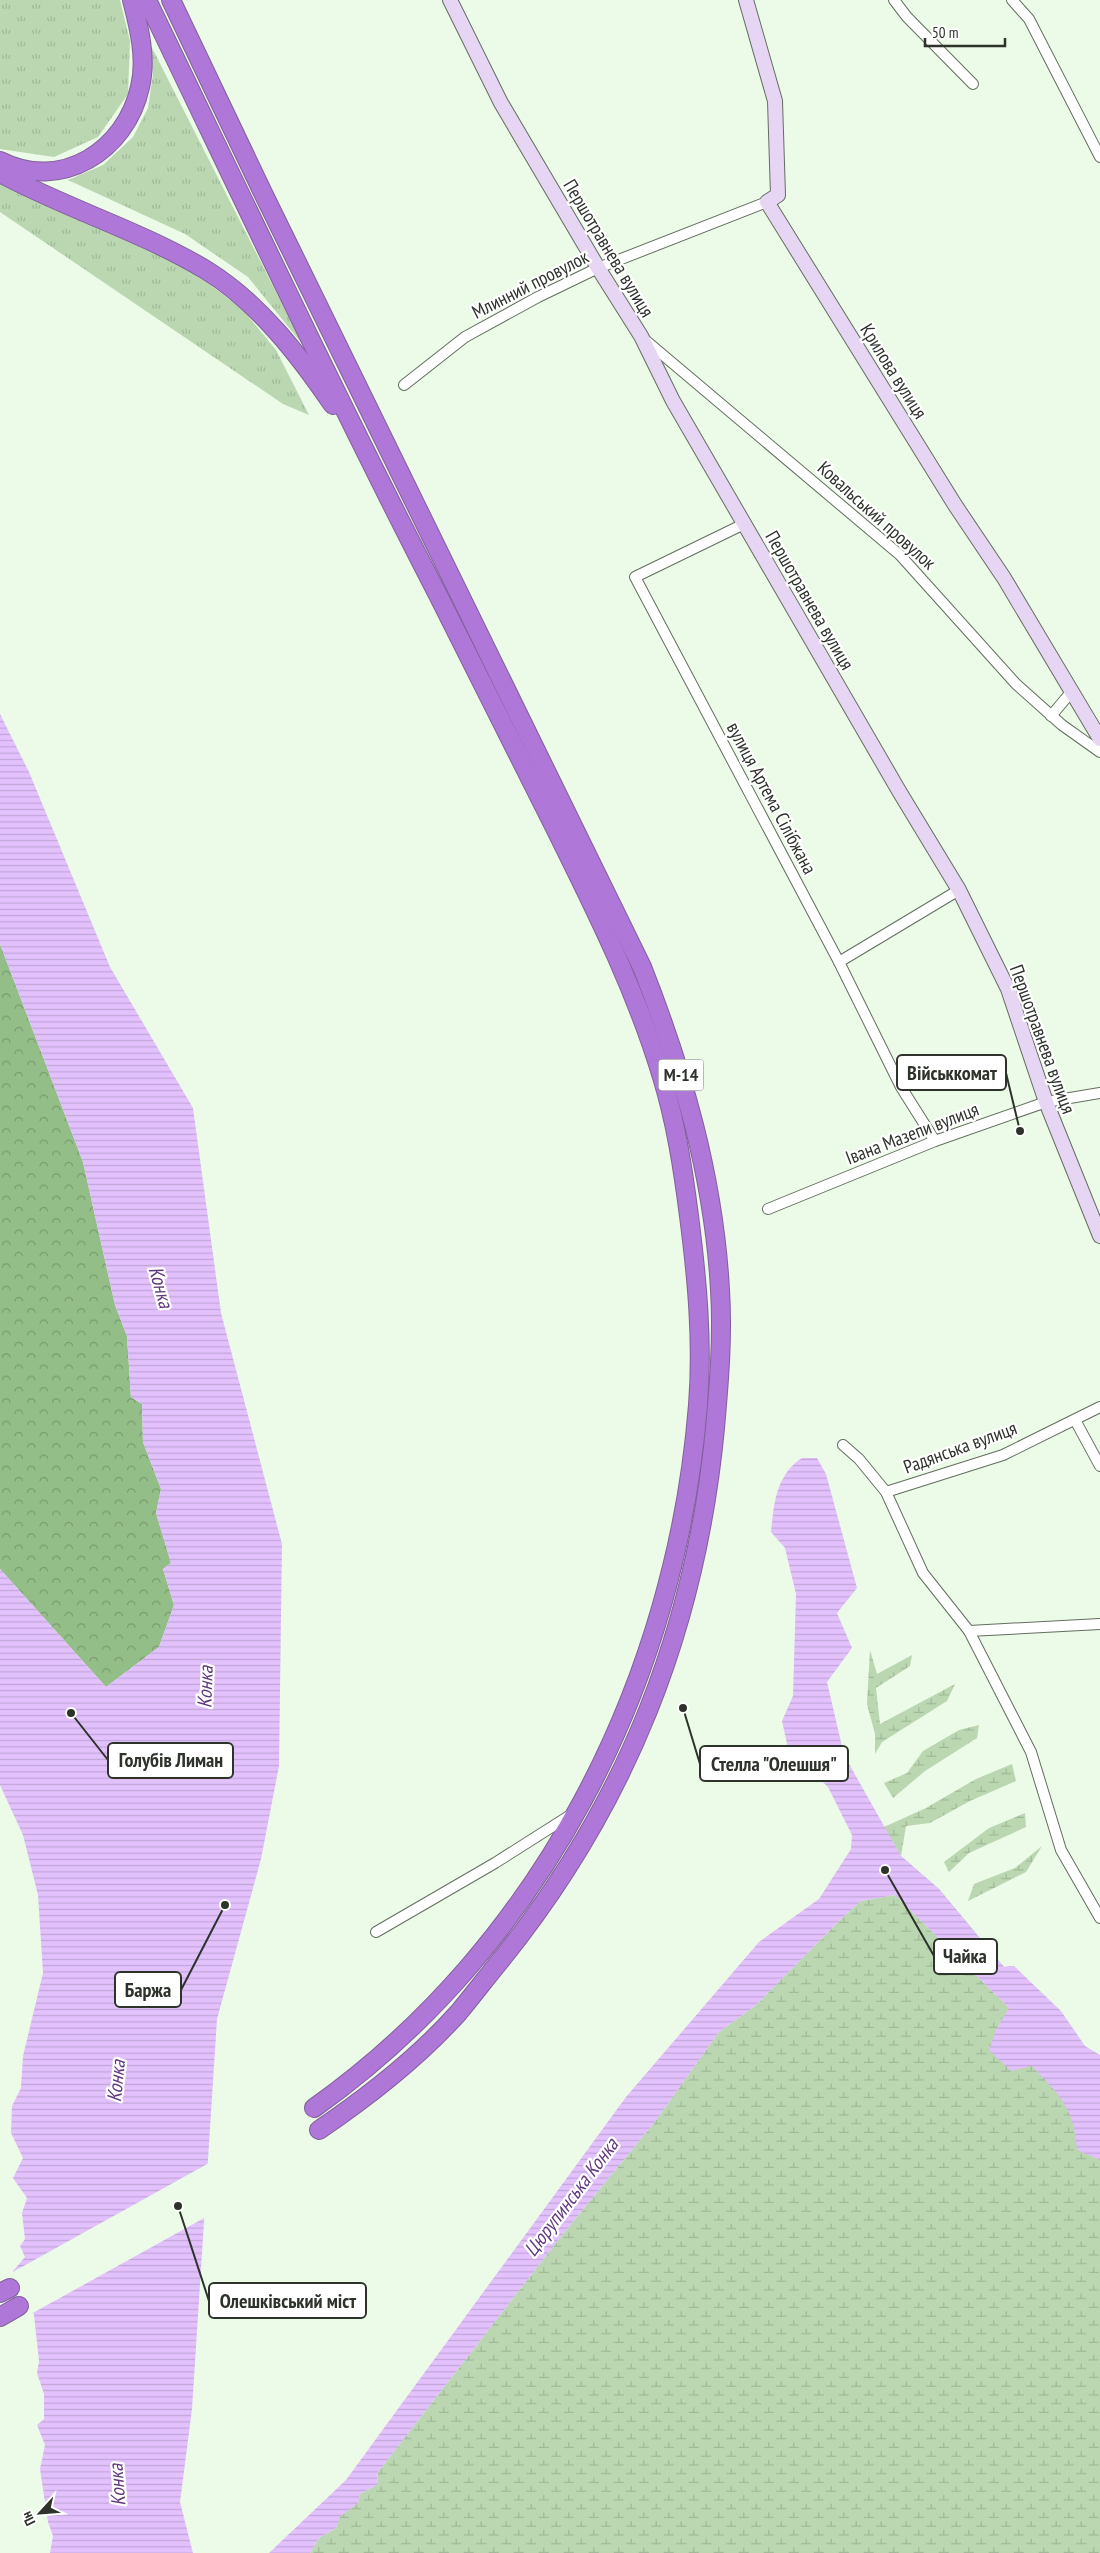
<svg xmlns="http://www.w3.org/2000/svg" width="1100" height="2553" viewBox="0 0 1100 2553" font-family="'PT Sans Narrow',sans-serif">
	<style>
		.grass { fill: url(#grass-tufts) }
		.forest { fill: url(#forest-crowns) }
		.wetland { fill: url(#wetland-marsh) }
		.water { fill: url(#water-rules) }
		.pier { fill: #ecfae8 }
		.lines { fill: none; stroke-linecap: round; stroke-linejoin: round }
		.street-casing { stroke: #636e5f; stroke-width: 12 }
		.secondary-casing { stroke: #636e5f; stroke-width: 16 }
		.highway-casing { stroke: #825f9b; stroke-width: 20 }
		.street { stroke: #fff; stroke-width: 10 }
		.secondary { stroke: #e7d6f3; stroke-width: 14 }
		.highway { stroke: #af77d7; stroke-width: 18 }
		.labels { text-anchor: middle; stroke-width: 4.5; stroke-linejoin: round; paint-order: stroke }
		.shield { fill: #fff; stroke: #6c706b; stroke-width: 1 }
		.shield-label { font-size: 18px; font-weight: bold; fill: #2d322b }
		.street-label { font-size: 19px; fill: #2d322b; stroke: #fff }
		.water-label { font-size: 20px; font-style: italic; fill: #61387d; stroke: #fff }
		.leader { fill: none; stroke: #2d322b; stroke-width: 2 }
		.callout-dot { fill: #2d322b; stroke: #fff; stroke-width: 2 }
		.callout { fill: #fff; stroke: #2d322b; stroke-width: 2 }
		.callout-label { font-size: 20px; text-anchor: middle; font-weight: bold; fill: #2d322b }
	</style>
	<defs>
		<pattern id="grass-tufts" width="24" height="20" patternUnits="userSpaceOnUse" patternTransform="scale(1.25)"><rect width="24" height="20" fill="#bad7b1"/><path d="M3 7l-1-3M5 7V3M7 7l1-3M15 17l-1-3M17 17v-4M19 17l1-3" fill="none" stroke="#a0b998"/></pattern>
		<pattern id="forest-crowns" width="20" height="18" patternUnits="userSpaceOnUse" patternTransform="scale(1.25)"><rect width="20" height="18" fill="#94be88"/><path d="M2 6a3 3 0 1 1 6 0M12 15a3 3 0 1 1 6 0" fill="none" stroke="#799b6f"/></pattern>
		<pattern id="wetland-marsh" width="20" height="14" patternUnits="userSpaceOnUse" patternTransform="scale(1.25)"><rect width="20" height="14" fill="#bad7b1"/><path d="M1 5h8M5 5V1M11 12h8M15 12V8" fill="none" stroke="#a0b998"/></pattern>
		<pattern id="water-rules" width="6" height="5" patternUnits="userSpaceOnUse" patternTransform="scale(1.25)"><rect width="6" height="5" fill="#e2c1fd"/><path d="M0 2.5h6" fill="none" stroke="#c2a6d9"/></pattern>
	</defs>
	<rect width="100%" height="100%" fill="#ecfae8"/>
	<g class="grass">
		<polygon points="0,0 120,0 130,41 128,94 98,137 54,157 0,149"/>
		<polygon points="148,40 303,345 248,277 185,234 68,180 103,165 133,137 148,108 153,74"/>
		<polygon points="0,181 77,219 143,244 200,277 243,310 276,350 309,415 283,404 0,212"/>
	</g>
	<polygon class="forest" points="0,944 83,1162 115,1305 127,1336 131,1397 142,1404 143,1442 161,1489 156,1513 171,1563 163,1569 174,1605 159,1647 106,1687 0,1569"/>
	<g class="wetland">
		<polygon points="870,1650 877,1674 912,1655 910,1666 876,1688 880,1724 955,1684 947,1701 882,1742 875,1754 875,1734 867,1704"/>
		<polygon points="979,1725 977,1738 925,1771 893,1798 884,1783 907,1773 923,1751 959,1730"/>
		<polygon points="1012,1764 1016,1781 970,1801 930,1823 906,1826 901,1856 939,1889 1004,1967 1014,1966 1017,1983 901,1856 884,1827 926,1808 976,1779"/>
		<polygon points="1025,1813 1026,1827 969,1853 949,1872 944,1862 989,1828"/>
		<polygon points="1042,1846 1026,1872 968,1901 974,1884 1015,1868"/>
		<polygon points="895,1895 1010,2009 1100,2118 1100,2553 310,2553 319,2538 336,2528 339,2517 358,2503 360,2494 377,2485 378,2472 563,2234 654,2123 719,2032 755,2006 840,1920 861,1901"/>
	</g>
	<g class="water">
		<polygon points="0,714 29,772 110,967 193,1108 221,1313 282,1544 279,1766 261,1859 217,2019 192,2409 180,2502 193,2553 50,2553 53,2536 48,2522 40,2469 45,2445 37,2425 44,2419 44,2394 37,2373 39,2361 34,2315 13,2271 25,2257 20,2246 25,2239 22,2213 27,2198 13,2178 23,2158 11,2133 12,2106 21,2088 23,2056 43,1973 38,1895 23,1835 0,1785 0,1569 106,1687 159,1647 174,1605 163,1569 171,1563 156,1513 161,1489 143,1442 142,1404 131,1397 127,1336 115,1305 83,1162 0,944"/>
		<path d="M 802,1458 L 817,1458 L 826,1474 L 857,1588 L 837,1613 L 852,1648 L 827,1682 L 844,1755 L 901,1856 L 939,1889 L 1004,1967 L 1014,1966 L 1061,2011 L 1085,2046 L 1100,2055 L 1100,2160 L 1077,2150 C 1074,2107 1059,2095 1032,2066 L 1011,2071 L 989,2050 L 997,2028 L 1009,2008 L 895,1895 L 861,1901 L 840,1920 L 755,2006 L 719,2032 L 654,2123 L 563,2234 L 378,2472 L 377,2485 L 360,2494 L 358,2503 L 340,2517 L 336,2528 L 319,2538 L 310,2553 L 269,2553 L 346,2480 L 626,2097 L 759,1942 L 819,1899 L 851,1849 L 852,1835 L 828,1787 L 788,1748 L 782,1721 L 793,1696 L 796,1594 L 785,1548 L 771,1532 C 774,1503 776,1475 802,1458 Z"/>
	</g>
	<polygon class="pier" points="209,2163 206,2217 31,2314 11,2273"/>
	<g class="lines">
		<defs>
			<g id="street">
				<polyline points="894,0 907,17 973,84"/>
				<polyline points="1012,0 1029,19 1100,157"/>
				<polyline points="644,339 900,555 1016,684 1062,725 1100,752"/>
				<polyline points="404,385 465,337 538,297 598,268 767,202"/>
				<polyline points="744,524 635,577 839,962 901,1087 935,1141"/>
				<polyline points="1051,716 1072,691"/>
				<polyline points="839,962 959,890"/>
				<polyline points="768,1209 935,1141 1046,1102 1100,1093"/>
				<polyline points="1075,1420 1100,1466"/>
				<polyline points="843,1445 859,1459 886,1492 923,1573 969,1631 1031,1752 1061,1850 1100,1918"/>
				<polyline points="886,1492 1003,1455 1100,1407"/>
				<polyline points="969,1631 1100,1624"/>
				<polyline points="376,1932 495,1863 569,1816"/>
			</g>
			<g id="secondary">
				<polyline points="450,0 501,103 600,271 641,336 673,401 899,791 959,890 1008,989 1046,1102 1100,1236"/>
				<polyline points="746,0 775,101 778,195 767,202 955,505 1004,578 1100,739"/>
			</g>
			<g id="highway">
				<path d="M 147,0 C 243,199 337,399 438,595 C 477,673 516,750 555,828 C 595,909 636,990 662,1077 C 676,1123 683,1169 689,1216 C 697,1278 703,1342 698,1405 C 676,1682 542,1946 314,2108"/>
				<path d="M 171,0 L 263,193 L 642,967 C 683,1071 714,1178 720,1290 C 723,1336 719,1383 715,1428 C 696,1628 627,1804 500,1961 C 486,1978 473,1995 459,2012 C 419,2057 369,2096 319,2130"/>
				<path d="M 0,161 C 61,192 126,151 140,87 C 147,59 139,27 132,0"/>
				<path d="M 0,173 C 67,209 141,231 206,270 C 258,302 299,355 333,405"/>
				<polyline points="0,2293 10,2288"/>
				<polyline points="0,2317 19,2306"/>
			</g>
		</defs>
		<use href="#street" class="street-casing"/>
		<use href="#secondary" class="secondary-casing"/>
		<use href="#highway" class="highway-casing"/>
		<use href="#street" class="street"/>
		<use href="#secondary" class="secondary"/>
		<use href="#highway" class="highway"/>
	</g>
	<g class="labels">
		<rect class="shield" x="658.5" y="1059.5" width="45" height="31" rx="4"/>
		<g class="shield-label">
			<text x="681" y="1081">М-14</text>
		</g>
		<g class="street-label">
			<text transform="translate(609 248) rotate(59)" y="7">Першотравнева вулиця</text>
			<text transform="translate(530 284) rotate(-27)" y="7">Млинний провулок</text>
			<text transform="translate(894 371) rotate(58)" y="7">Крилова вулиця</text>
			<text transform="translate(877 515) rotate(42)" y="7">Ковальський провулок</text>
			<text transform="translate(810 600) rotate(60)" y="7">Першотравнева вулиця</text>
			<text transform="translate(772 798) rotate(62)" y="7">вулиця Артема Сілібжана</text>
			<text transform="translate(1043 1039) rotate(70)" y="7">Першотравнева вулиця</text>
			<text transform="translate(912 1133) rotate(-21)" y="7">Івана Мазепи вулиця</text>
			<text transform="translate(960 1447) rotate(-20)" y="7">Радянська вулиця</text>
		</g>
		<g class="water-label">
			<text transform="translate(161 1287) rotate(74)" y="7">Конка</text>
			<text transform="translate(205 1687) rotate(-88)" y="7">Конка</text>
			<text transform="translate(116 2081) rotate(-84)" y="7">Конка</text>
			<text transform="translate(571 2197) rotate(-53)" y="7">Цюрупинська Конка</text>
			<text transform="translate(117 2485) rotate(-94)" y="7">Конка</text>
		</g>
	</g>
	<path class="leader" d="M1020 1131L1006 1073M71 1713L108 1760M683 1708L700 1764M885 1870L934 1956M225 1905L181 1990M178 2206L209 2301"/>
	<g class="callout-dot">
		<circle cx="1020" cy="1131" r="5"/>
		<circle cx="71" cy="1713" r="5"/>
		<circle cx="683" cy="1708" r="5"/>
		<circle cx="885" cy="1870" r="5"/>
		<circle cx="225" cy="1905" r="5"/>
		<circle cx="178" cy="2206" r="5"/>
	</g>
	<g class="callout">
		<rect x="897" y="1055" width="109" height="35" rx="5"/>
		<rect x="108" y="1743" width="125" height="35" rx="5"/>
		<rect x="700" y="1746" width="148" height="35" rx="5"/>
		<rect x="934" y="1939" width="63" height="35" rx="5"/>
		<rect x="115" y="1972" width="66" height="35" rx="5"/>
		<rect x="209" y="2283" width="157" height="35" rx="5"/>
	</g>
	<g class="callout-label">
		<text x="952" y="1080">Військкомат</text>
		<text x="171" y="1767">Голубів Лиман</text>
		<text x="774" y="1771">Стелла "Олешшя"</text>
		<text x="965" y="1963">Чайка</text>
		<text x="148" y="1997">Баржа</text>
		<text x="288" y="2308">Олешківський міст</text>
	</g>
	<g transform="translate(40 2513) rotate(244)" stroke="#ffffff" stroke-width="4" paint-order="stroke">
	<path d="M0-4L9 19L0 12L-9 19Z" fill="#2d322b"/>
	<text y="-8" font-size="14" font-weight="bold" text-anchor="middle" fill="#2d322b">Пн</text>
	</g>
	<path d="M925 38v8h80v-8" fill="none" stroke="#2d322b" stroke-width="2.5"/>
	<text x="932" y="38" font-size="15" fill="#2d322b" stroke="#ffffff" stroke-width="4" paint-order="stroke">50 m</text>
</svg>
